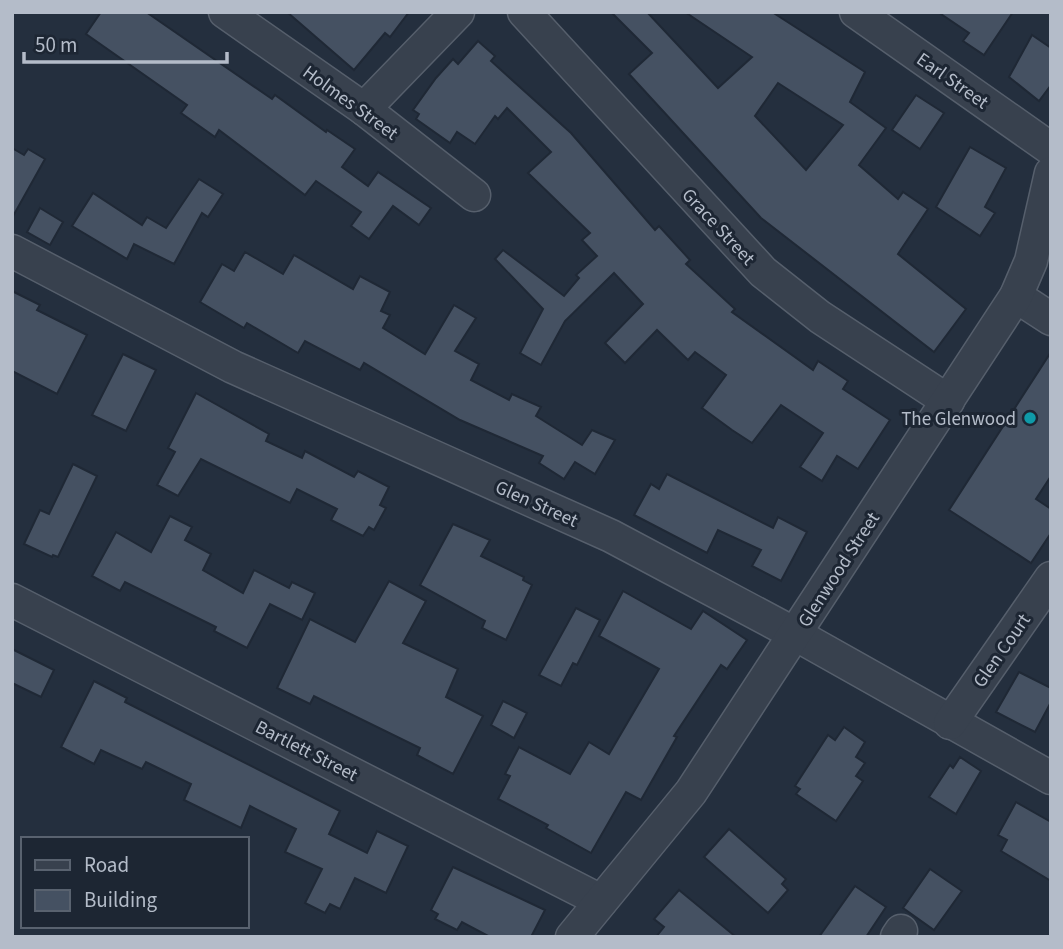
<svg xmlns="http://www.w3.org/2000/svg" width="1063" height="949" viewBox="0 0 1063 949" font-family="'Source Sans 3',sans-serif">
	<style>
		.building { fill: #455162; stroke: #1f2835; stroke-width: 2; fill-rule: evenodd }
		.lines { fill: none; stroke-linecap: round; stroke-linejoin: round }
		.minor-casing { stroke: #565f6c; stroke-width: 35 }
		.minor { stroke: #38414e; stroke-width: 32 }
		.culture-dot { fill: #0f9aa8; stroke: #1d2633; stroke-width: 2.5 }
		.labels { text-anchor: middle; stroke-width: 6; stroke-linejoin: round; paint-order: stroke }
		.street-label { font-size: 19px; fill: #b4bcc9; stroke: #1d2633 }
		.poi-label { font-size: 19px; fill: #b4bcc9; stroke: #1d2633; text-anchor: end }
	</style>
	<rect width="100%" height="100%" fill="#242f3e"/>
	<g class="building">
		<polygon points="101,12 146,12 272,99 275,95 326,132 327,130 355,149 342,167 368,186 378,172 431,208 419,225 393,206 369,239 351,226 361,212 316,181 305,195 219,130 215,137 181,113 187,105 86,34"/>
		<polygon points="287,12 409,12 390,37 385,33 354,70"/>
		<path d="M 611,12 L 647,12 L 718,88 L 752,57 L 685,12 L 772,12 L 865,72 L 850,102 L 886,128 L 859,165 L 898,199 L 903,192 L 928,209 L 898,254 L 966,309 L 934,352 L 761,218 L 629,74 L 652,53 ZM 778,83 L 843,125 L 806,170 L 755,116 Z"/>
		<polygon points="938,12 1013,12 984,55 963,41 969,33"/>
		<polygon points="1032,35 1051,48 1051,85 1039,101 1009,77"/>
		<polygon points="478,41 495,56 491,61 571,133 655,230 659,226 690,260 686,264 735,309 732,312 813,370 818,361 848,381 843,389 890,420 858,469 837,456 822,481 800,467 823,433 781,405 752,443 732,430 702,408 726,375 695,352 688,360 657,330 625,363 605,343 643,304 614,273 565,321 541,365 520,353 543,309 495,259 503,250 564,296 579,278 576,275 597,256 582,240 590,233 528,173 551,152 507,108 498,119 495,116 475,144 457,132 450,143 416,119 419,114 413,110 436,78 453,59 458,64"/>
		<polygon points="916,95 944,113 920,149 892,130"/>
		<polygon points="970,147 1006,168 985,207 995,213 980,236 936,207"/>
		<polygon points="12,148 24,155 28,149 45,159 12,218"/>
		<polygon points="199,179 223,194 208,217 202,213 174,264 134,244 127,259 72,226 93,193 142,225 147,217 166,228"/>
		<polygon points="40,208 63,222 50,245 27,232"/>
		<polygon points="245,252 283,274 294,255 353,289 360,276 390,292 381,311 390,315 383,328 425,354 454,305 476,318 455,351 479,364 471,380 509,400 512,394 541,407 536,416 582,445 592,430 615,440 595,474 575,462 564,479 539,463 543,456 460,420 364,363 360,370 305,341 298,353 247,323 244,328 200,302 222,264 234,271"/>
		<polygon points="12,291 40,305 37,310 87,335 57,394 12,371"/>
		<polygon points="1051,352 1051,476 1036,499 1051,509 1051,533 1031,563 949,510"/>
		<polygon points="123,354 156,370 126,431 92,415"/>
		<polygon points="196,393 269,434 266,441 302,458 305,451 354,477 358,471 389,487 380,505 386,508 374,530 369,527 363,536 331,520 337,509 297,489 290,503 201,459 178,496 157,485 175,452 168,448"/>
		<polygon points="73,464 97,476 58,557 53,555 52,557 24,544 40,510 49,514"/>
		<polygon points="667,474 773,528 778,517 807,532 781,581 752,566 761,550 718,530 707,553 634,515 651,484 659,489"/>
		<polygon points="170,516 192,527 185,540 211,554 203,570 243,593 254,570 289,588 292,582 315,593 302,620 270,604 247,648 214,631 216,627 125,582 120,591 92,576 116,532 151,552"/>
		<polygon points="453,524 490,540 481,556 524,577 523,580 532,585 506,640 482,628 485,621 420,585"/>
		<polygon points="389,581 426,601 403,643 458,669 446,697 483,716 453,774 417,755 420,748 314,696 310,704 277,688 310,619 355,642"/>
		<polygon points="623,591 691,629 703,611 747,640 727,669 721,665 674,736 677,737 641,800 626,792 591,853 546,828 548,825 498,799 510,776 505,774 519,747 570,774 589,742 609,754 659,669 599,636"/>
		<polygon points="576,608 600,620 577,665 573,663 561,686 539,675"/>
		<polygon points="12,649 54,670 41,697 12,683"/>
		<polygon points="1019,672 1051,688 1051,702 1035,732 996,712"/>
		<polygon points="94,681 127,698 125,702 340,811 329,834 367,853 377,831 408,846 386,893 355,878 340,909 330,904 325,913 305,903 322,869 285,852 296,829 250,806 241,828 184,800 191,784 146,762 142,769 101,750 94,764 61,747"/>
		<polygon points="503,701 527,713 514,738 491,725"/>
		<polygon points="844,727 865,742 856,757 865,763 856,776 863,781 836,821 796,794 800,789 795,786 828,735 835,740"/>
		<polygon points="960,757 981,771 956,814 929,797 950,765 953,768"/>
		<polygon points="1016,802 1051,822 1051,881 1001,851 1007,840 998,835"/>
		<polygon points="729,829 786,879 782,884 788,890 768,913 704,857"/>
		<polygon points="453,867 545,910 531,937 490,937 462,922 457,930 435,919 438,914 431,910"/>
		<polygon points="930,869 962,891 934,930 903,908"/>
		<polygon points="855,886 886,907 866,937 819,937"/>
		<polygon points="679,890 736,937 656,937 664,927 654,919"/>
	</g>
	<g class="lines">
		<defs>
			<g id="minor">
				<polyline points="225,12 364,109 474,195"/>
				<polyline points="524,12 763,272 820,317 948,401"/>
				<polyline points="856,12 1051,149"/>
				<polyline points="364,109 458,12"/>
				<polyline points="12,251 233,367 611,536 795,634 1051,778"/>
				<polyline points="1016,296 1051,319"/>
				<polyline points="12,600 601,901"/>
				<polyline points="950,723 1051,578"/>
				<polyline points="572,937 691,792 1016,296 1031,261 1051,173"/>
				<polyline points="897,937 901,931"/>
			</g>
		</defs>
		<use href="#minor" class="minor-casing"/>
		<use href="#minor" class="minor"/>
	</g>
	<circle class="culture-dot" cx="1030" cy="418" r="7"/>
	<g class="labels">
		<g class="street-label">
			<text transform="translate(953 80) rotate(35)" y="7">Earl Street</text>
			<text transform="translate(351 102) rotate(36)" y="7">Holmes Street</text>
			<text transform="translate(719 226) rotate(47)" y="7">Grace Street</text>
			<text transform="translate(537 503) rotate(24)" y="7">Glen Street</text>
			<text transform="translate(838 569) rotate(-57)" y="7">Glenwood Street</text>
			<text transform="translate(1001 650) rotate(-55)" y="7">Glen Court</text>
			<text transform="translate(307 750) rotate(27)" y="7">Bartlett Street</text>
		</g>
		<g class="poi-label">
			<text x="1016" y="425">The Glenwood</text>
		</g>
	</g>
	<rect width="1063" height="949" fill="none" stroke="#b4bcc9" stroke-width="28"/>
	<rect x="21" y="837" width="228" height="91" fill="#1d2633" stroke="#59626f" stroke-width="2"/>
	<rect x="35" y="860" width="35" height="10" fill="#38414e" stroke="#59626f" stroke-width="2"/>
	<text x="84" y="872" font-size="21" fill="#b4bcc9">Road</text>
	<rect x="35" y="890" width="35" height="21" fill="#455162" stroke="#59626f" stroke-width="2"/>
	<text x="84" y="907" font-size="21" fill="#b4bcc9">Building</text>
	<path d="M24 52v10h203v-10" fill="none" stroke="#b4bcc9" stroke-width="3.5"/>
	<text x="35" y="52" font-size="21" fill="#b4bcc9" stroke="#1d2633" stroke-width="5" paint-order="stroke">50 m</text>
</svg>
